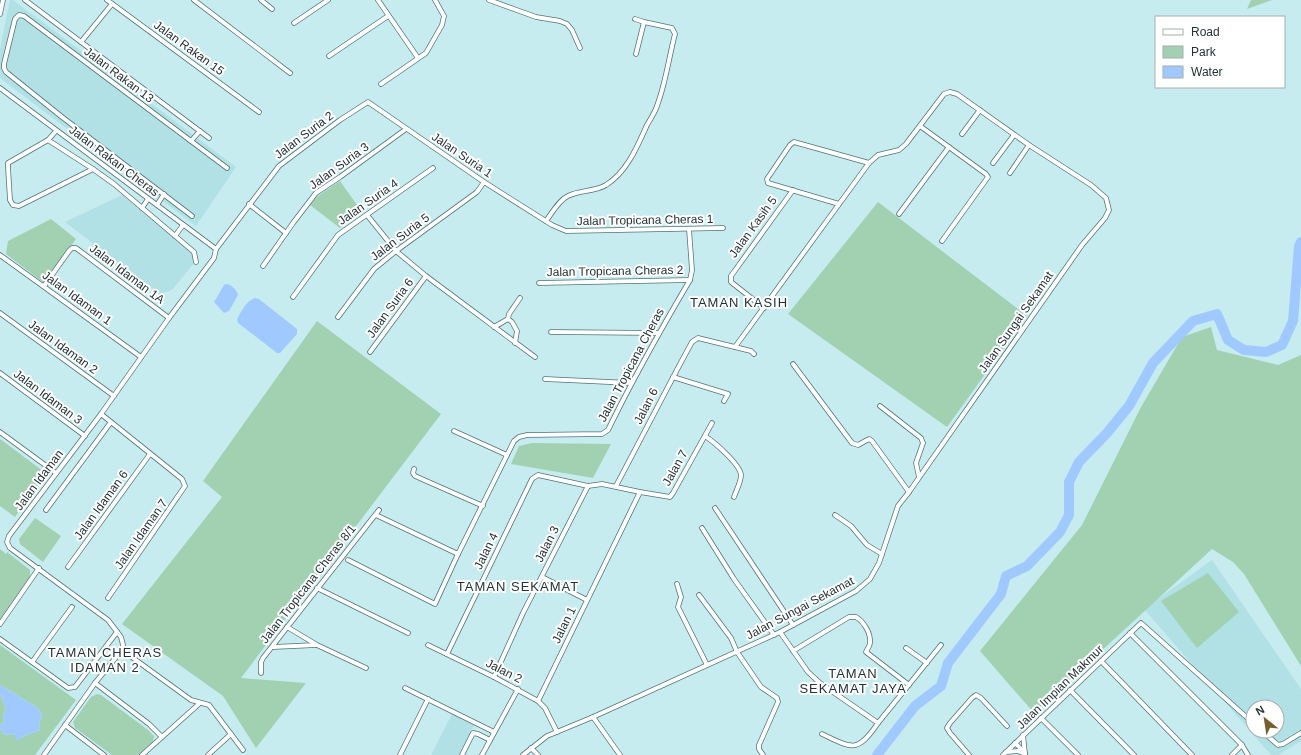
<svg xmlns="http://www.w3.org/2000/svg" width="1301" height="755" viewBox="0 0 1301 755" font-family="Arial,sans-serif">
	<style>
		.built { fill: #b1e0e5; fill-rule: evenodd }
		.green { fill: #a1d1b1 }
		.water { fill: #a0caff }
		.lines { fill: none; stroke-linecap: round; stroke-linejoin: round }
		.river { stroke: #a0caff; stroke-width: 10 }
		.minor-casing { stroke: #517477; stroke-width: 5.5 }
		.minor { stroke: #fff; stroke-width: 4 }
		.labels { text-anchor: middle; stroke-width: 4; stroke-linejoin: round; paint-order: stroke }
		.street-label { font-size: 12px; fill: #233234; stroke: #fff }
		.neighbourhood-label { font-size: 13px; letter-spacing: 1px; fill: #233234; stroke: #fff }
	</style>
	<rect width="100%" height="100%" fill="#c6ecf0"/>
	<g class="built">
		<polygon points="10,0 13,0 236,167 196,226 0,78 0,49"/>
		<polygon points="122,195 192,253 194,263 172,290 159,294 65,222"/>
		<path d="M 1212,560 L 1301,689 L 1301,741 L 1278,755 L 1271,755 L 1144,609 ZM 1253,707 L 1277,707 L 1277,731 L 1253,731 Z"/>
		<polygon points="452,714 474,725 459,755 431,755"/>
	</g>
	<g class="green">
		<polygon points="1251,0 1272,0 1247,9"/>
		<polygon points="340,181 362,212 340,228 310,205 318,196"/>
		<polygon points="878,202 1027,316 947,427 788,314"/>
		<polygon points="51,219 76,239 44,283 6,254 8,241"/>
		<polygon points="317,321 441,414 241,678 306,683 256,748 223,696 122,624 222,497 203,481"/>
		<polygon points="1211,327 1217,350 1278,365 1301,355 1301,666 1244,574 1233,562 1212,549 1034,713 980,651 1082,525 1141,407 1182,337"/>
		<polygon points="0,439 43,471 44,476 15,517 0,506"/>
		<polygon points="532,443 611,444 593,478 511,464 519,446"/>
		<polygon points="35,518 61,536 43,562 20,544 19,539"/>
		<polygon points="0,549 6,554 7,552 30,570 30,577 0,619"/>
		<polygon points="1208,573 1239,612 1197,648 1161,601"/>
		<polygon points="0,645 76,700 35,755 0,755 0,728 4,735 13,734 18,740 22,737 40,730 39,722 42,716 38,708 0,685"/>
		<polygon points="0,694 6,708 3,716 4,722 0,725"/>
		<polygon points="97,694 101,695 148,730 154,736 153,742 138,755 112,755 78,730 75,728 73,722 91,697"/>
	</g>
	<g class="water">
		<path d="M 226,284 C 231,284 237,290 238,295 L 229,311 L 224,313 L 214,302 L 224,285 Z"/>
		<path d="M 255,298 L 259,299 L 297,329 L 297,334 L 280,353 L 277,353 L 238,323 L 237,319 C 241,312 246,301 255,298 Z"/>
		<polygon points="0,685 38,708 42,716 39,722 40,730 22,737 18,741 13,734 4,735 0,728 0,725 4,722 3,716 6,708 0,694"/>
	</g>
	<g class="lines">
		<polyline class="river" points="877,755 915,706 941,686 948,663 1001,594 1006,576 1027,566 1060,532 1069,515 1069,482 1079,462 1107,433 1129,406 1153,363 1193,321 1217,314 1228,340 1244,350 1266,352 1282,345 1293,321 1299,246 1301,242"/>
		<defs>
			<g id="minor">
				<polyline points="25,0 209,138"/>
				<polyline points="107,0 259,112"/>
				<polyline points="194,0 290,73"/>
				<polyline points="261,0 272,9"/>
				<polyline points="378,0 418,58"/>
				<polyline points="489,0 536,17 560,21 567,24 572,30 580,48"/>
				<polyline points="0,14 3,0"/>
				<polyline points="635,19 644,22"/>
				<polyline points="294,23 328,0"/>
				<polyline points="81,42 112,4"/>
				<polyline points="329,56 388,16"/>
				<polyline points="381,84 426,53 442,25 444,16 435,0"/>
				<polyline points="0,88 216,249"/>
				<polyline points="920,126 986,174 988,177 942,241"/>
				<polyline points="56,131 48,140 8,163 8,167 10,200 13,205 19,206 93,169"/>
				<polyline points="962,134 980,110"/>
				<polyline points="48,140 93,169 114,184 194,252 196,262"/>
				<polyline points="191,141 200,131"/>
				<polyline points="993,163 1014,135"/>
				<polyline points="1010,173 1029,145"/>
				<polyline points="249,204 286,233"/>
				<polyline points="839,204 768,183 767,179 790,145 794,142 869,163"/>
				<polyline points="157,205 164,194"/>
				<polyline points="142,208 148,199"/>
				<polyline points="899,214 949,147"/>
				<polyline points="367,215 396,251 426,276 535,357"/>
				<polyline points="192,216 62,117 6,72 4,68 4,64 15,19 19,15 24,16 227,168"/>
				<path d="M 546,221 C 552,213 559,200 568,196 C 580,190 594,192 606,185 C 627,172 637,147 647,125 C 651,118 656,111 658,103 C 666,81 669,57 675,34 L 672,28 L 644,22 L 636,54"/>
				<polyline points="175,236 183,225"/>
				<polyline points="0,255 141,357"/>
				<polyline points="263,266 293,223 316,193 340,177 406,129"/>
				<polyline points="539,283 690,280"/>
				<polyline points="44,286 69,251 72,248 76,248 169,318"/>
				<polyline points="293,297 338,235 433,168"/>
				<polyline points="764,308 731,282 731,276 793,190"/>
				<polyline points="0,313 114,396"/>
				<polyline points="338,317 374,269 396,251 477,192 484,182"/>
				<polyline points="508,319 509,314 520,298"/>
				<polyline points="494,327 508,319 512,322 517,331 515,343"/>
				<polyline points="551,332 658,333"/>
				<polyline points="370,352 426,276"/>
				<polyline points="793,364 852,443 858,445 869,439 872,441 909,492"/>
				<polyline points="0,373 85,436"/>
				<polyline points="673,377 728,394 724,401"/>
				<polyline points="545,379 631,383"/>
				<polyline points="880,406 921,438 923,443 916,463 919,477"/>
				<polyline points="101,414 182,479 185,486 108,598"/>
				<polyline points="454,431 507,455"/>
				<polyline points="0,432 56,473"/>
				<path d="M 705,436 C 714,442 740,464 741,475 C 741,482 736,491 734,497"/>
				<polyline points="414,469 413,473 415,476 483,506"/>
				<polyline points="616,486 679,366 692,342 698,338 751,351 754,354"/>
				<polyline points="715,508 793,625"/>
				<polyline points="46,510 111,422"/>
				<polyline points="376,515 458,554"/>
				<polyline points="835,515 851,526 867,545 882,554"/>
				<polyline points="702,528 734,579 774,635"/>
				<path d="M 348,560 L 435,604 L 458,554 L 514,441 L 519,437 L 527,435 L 602,434 L 608,430 C 633,379 661,329 690,280 L 692,270 L 689,229"/>
				<polyline points="68,567 150,454"/>
				<polyline points="542,577 587,600"/>
				<polyline points="677,584 681,597 678,607 707,665"/>
				<polyline points="317,588 408,633"/>
				<polyline points="699,595 731,638 737,652 761,687 777,698 778,702 759,745 759,749 763,755"/>
				<polyline points="0,624 39,568"/>
				<polyline points="287,627 317,645 366,668"/>
				<polyline points="780,632 808,672 820,683 878,723 941,645"/>
				<polyline points="1130,633 1242,745 1248,755"/>
				<polyline points="0,639 68,688 75,687 117,632"/>
				<polyline points="428,645 494,677 538,701 545,708 557,732"/>
				<polyline points="273,647 316,645"/>
				<polyline points="906,648 927,663"/>
				<polyline points="122,650 191,700 209,705 243,750"/>
				<path d="M 793,651 L 849,617 L 856,617 C 864,622 871,633 870,643 C 870,646 867,649 866,652 L 909,685"/>
				<polyline points="447,654 532,479 538,475 588,486 602,484 640,492 670,497 673,493 712,423"/>
				<polyline points="1101,661 1192,755"/>
				<polyline points="32,662 72,607"/>
				<polyline points="261,673 261,662 263,658 379,510"/>
				<polyline points="494,677 523,613 588,486"/>
				<polyline points="95,683 149,724 162,737"/>
				<polyline points="405,688 494,732"/>
				<polyline points="1070,690 1134,755"/>
				<polyline points="538,701 640,492"/>
				<polyline points="593,717 620,755"/>
				<polyline points="1041,718 1078,755"/>
				<polyline points="65,725 104,755"/>
				<polyline points="1262,731 1278,745 1283,744 1301,733"/>
				<path d="M 822,734 C 852,748 857,754 878,723"/>
				<polyline points="1015,743 1025,753"/>
				<polyline points="531,748 538,755"/>
				<polyline points="1006,752 1018,751 1025,754 1023,735"/>
				<polyline points="44,755 95,683 122,650 123,645 121,637 108,620 10,548 7,542 9,536 101,414 169,318 214,258 216,249 279,166 340,120 368,102 484,182 552,225 566,231 723,228"/>
				<polyline points="142,755 200,703"/>
				<polyline points="208,755 231,734"/>
				<polyline points="400,755 428,699"/>
				<polyline points="462,755 473,733 478,734 490,740"/>
				<polyline points="482,755 518,689"/>
				<polyline points="523,755 547,736 593,717 780,632 856,591 870,579 879,563 898,506 909,492 1082,245 1105,218 1109,210 1106,198 1091,185 1029,145 957,94 950,92 944,94 906,144 899,150 878,155 869,163 735,347"/>
				<polyline points="969,755 950,733 947,728 950,723 972,698 976,695 981,698 1007,726"/>
				<polyline points="1003,755 1141,623 1253,723"/>
				<polyline points="1232,755 1242,745"/>
			</g>
		</defs>
		<use href="#minor" class="minor-casing"/>
		<use href="#minor" class="minor"/>
	</g>
	<g class="labels">
		<g class="street-label">
			<text transform="translate(189 48) rotate(36)" y="4">Jalan Rakan 15</text>
			<text transform="translate(119 75) rotate(37)" y="4">Jalan Rakan 13</text>
			<text transform="translate(304 135) rotate(-37)" y="4">Jalan Suria 2</text>
			<text transform="translate(462 155) rotate(34)" y="4">Jalan Suria 1</text>
			<text transform="translate(114 161) rotate(37)" y="4">Jalan Rakan Cheras</text>
			<text transform="translate(339 166) rotate(-36)" y="4">Jalan Suria 3</text>
			<text transform="translate(368 202) rotate(-35)" y="4">Jalan Suria 4</text>
			<text transform="translate(645 220) rotate(-1)" y="4">Jalan Tropicana Cheras 1</text>
			<text transform="translate(753 227) rotate(-54)" y="4">Jalan Kasih 5</text>
			<text transform="translate(400 237) rotate(-37)" y="4">Jalan Suria 5</text>
			<text transform="translate(615 271) rotate(-1)" y="4">Jalan Tropicana Cheras 2</text>
			<text transform="translate(127 274) rotate(37)" y="4">Jalan Idaman 1A</text>
			<text transform="translate(77 298) rotate(36)" y="4">Jalan Idaman 1</text>
			<text transform="translate(390 308) rotate(-54)" y="4">Jalan Suria 6</text>
			<text transform="translate(1016 322) rotate(-55)" y="4">Jalan Sungai Sekamat</text>
			<text transform="translate(63 347) rotate(36)" y="4">Jalan Idaman 2</text>
			<text transform="translate(631 365) rotate(-62)" y="4">Jalan Tropicana Cheras</text>
			<text transform="translate(48 397) rotate(37)" y="4">Jalan Idaman 3</text>
			<text transform="translate(646 406) rotate(-63)" y="4">Jalan 6</text>
			<text transform="translate(675 468) rotate(-61)" y="4">Jalan 7</text>
			<text transform="translate(39 480) rotate(-53)" y="4">Jalan Idaman</text>
			<text transform="translate(101 505) rotate(-54)" y="4">Jalan Idaman 6</text>
			<text transform="translate(141 534) rotate(-55)" y="4">Jalan Idaman 7</text>
			<text transform="translate(547 544) rotate(-63)" y="4">Jalan 3</text>
			<text transform="translate(486 551) rotate(-64)" y="4">Jalan 4</text>
			<text transform="translate(308 584) rotate(-52)" y="4">Jalan Tropicana Cheras 8/1</text>
			<text transform="translate(800 608) rotate(-28)" y="4">Jalan Sungai Sekamat</text>
			<text transform="translate(564 625) rotate(-64)" y="4">Jalan 1</text>
			<text transform="translate(504 671) rotate(27)" y="4">Jalan 2</text>
			<text transform="translate(1060 687) rotate(-44)" y="4">Jalan Impian Makmur</text>
		</g>
		<g class="neighbourhood-label">
			<text x="739" y="307">TAMAN KASIH</text>
			<text x="518" y="591">TAMAN SEKAMAT</text>
			<text x="105" y="657">TAMAN CHERAS<tspan x="105" dy="15">IDAMAN 2</tspan></text>
			<text x="853" y="678">TAMAN<tspan x="853" dy="15">SEKAMAT JAYA</tspan></text>
		</g>
	</g>
	<rect x="1155" y="16" width="130" height="72" fill="#ffffff" stroke="#a7adae"/>
	<rect x="1163" y="29" width="20" height="6" fill="#ffffff" stroke="#a7adae"/>
	<text x="1191" y="36" font-size="12" fill="#233234">Road</text>
	<rect x="1163" y="46" width="20" height="12" fill="#a1d1b1" stroke="#a7adae"/>
	<text x="1191" y="56" font-size="12" fill="#233234">Park</text>
	<rect x="1163" y="66" width="20" height="12" fill="#a0caff" stroke="#a7adae"/>
	<text x="1191" y="76" font-size="12" fill="#233234">Water</text>
	<g transform="translate(1265 719) rotate(330)"><circle r="19" fill="#ffffff" stroke="#a7adae"/>
	<path d="M0-3L7 15L0 10L-7 15Z" fill="#775d2e"/>
	<text y="-6" font-size="11" font-weight="bold" text-anchor="middle" fill="#233234">N</text>
	</g>
</svg>
